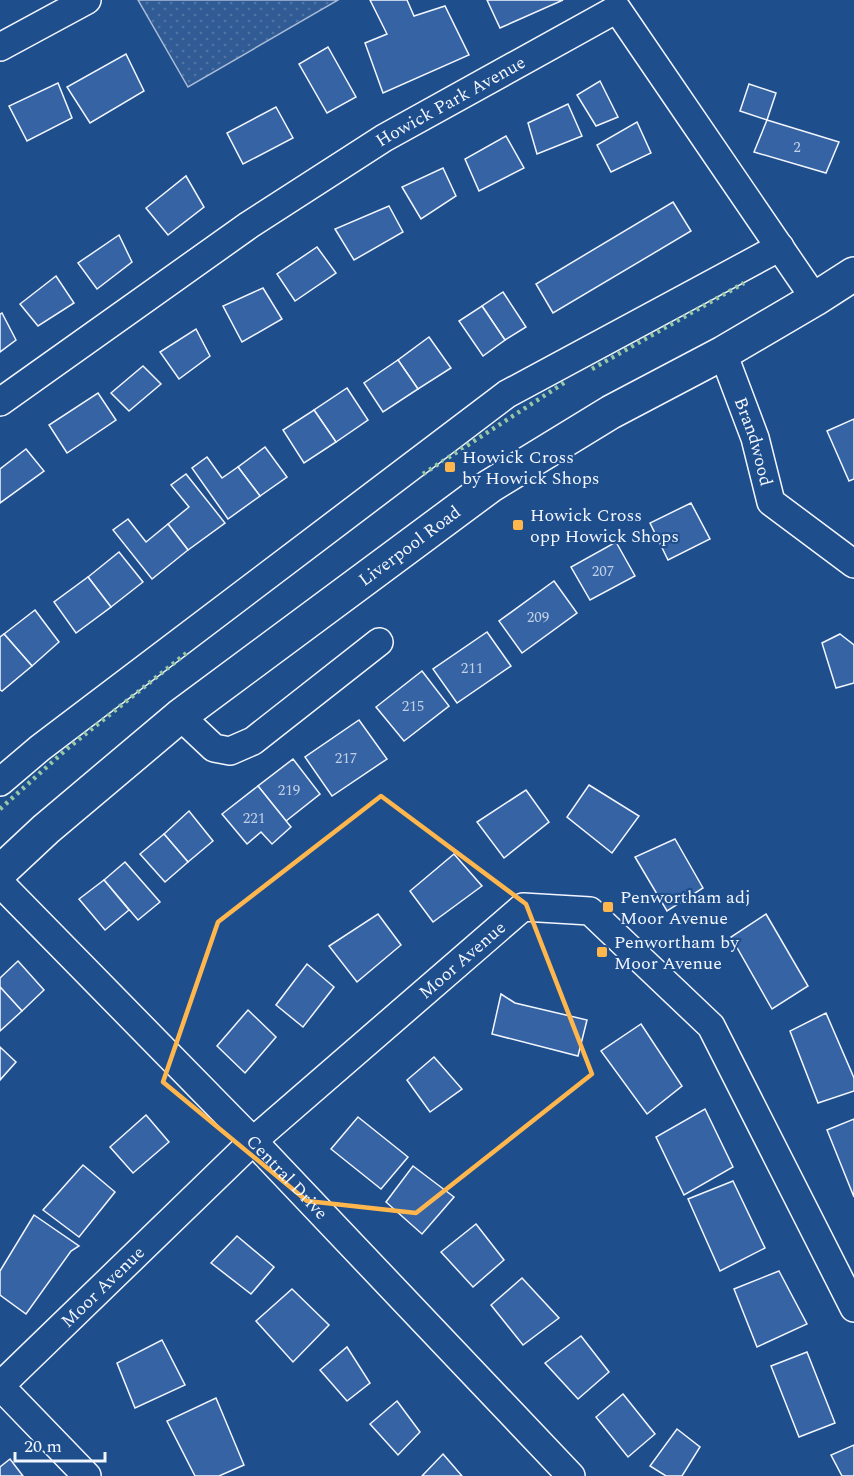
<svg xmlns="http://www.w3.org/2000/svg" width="854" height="1476" viewBox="0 0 854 1476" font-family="Spectral,serif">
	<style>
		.grass { fill: url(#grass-dots); stroke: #a8bbd7; stroke-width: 1.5 }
		.building { fill: #3563a3; stroke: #f2f6ff; stroke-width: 1.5 }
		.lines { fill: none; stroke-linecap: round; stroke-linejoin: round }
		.minor-casing { stroke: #f2f6ff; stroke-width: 30 }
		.tertiary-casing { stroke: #f2f6ff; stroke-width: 36 }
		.minor { stroke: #1f4e8c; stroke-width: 27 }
		.tertiary { stroke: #1f4e8c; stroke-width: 33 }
		.hedge { stroke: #97c8a6; stroke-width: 4.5; stroke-dasharray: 3 4.5; stroke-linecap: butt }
		.marked { fill: none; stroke: #ffb74d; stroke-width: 4.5; stroke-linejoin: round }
		.poi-dot { fill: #ffb74d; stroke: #1f4e8c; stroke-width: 2 }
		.labels { text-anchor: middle; stroke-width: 4.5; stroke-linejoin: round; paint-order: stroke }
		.number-label { font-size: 15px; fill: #c3d1e8 }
		.street-label { font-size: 18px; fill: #f2f6ff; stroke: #1f4e8c }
		.poi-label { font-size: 18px; fill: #f2f6ff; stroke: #1f4e8c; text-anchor: start }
	</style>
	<defs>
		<pattern id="grass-dots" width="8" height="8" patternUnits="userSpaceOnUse" patternTransform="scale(1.5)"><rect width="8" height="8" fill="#305b95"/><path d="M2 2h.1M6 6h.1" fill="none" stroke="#4e73a5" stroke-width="1.8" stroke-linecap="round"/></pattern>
	</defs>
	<rect width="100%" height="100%" fill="#1f4e8c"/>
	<polygon class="grass" points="138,0 338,0 188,87"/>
	<g class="building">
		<polygon points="370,0 407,0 414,16 445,6 469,55 383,93 365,43 387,34"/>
		<polygon points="487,0 563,0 500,28"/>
		<polygon points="328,47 356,97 327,113 299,64"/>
		<polygon points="126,54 144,91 90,123 67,87"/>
		<polygon points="600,81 618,117 596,126 577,95"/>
		<polygon points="58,83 72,118 27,141 9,106"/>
		<polygon points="749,84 776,93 767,120 740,111"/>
		<polygon points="568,104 582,136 537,154 528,123"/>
		<polygon points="276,107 293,138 243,164 227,133"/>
		<polygon points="767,120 839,142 826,173 754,152"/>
		<polygon points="637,122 651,153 611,172 597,145"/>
		<polygon points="506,136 524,168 479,191 465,159"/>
		<polygon points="443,168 456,196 421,219 402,187"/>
		<polygon points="186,176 204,207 168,235 146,208"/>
		<polygon points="673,202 691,231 553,313 536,284"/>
		<polygon points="389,206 403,232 354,260 335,229"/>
		<polygon points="119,235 132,262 97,289 78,263"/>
		<polygon points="317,247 336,273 295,301 277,274"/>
		<polygon points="56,276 74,303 38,326 20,304"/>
		<polygon points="263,288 282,319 242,342 223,306"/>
		<polygon points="503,292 526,327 505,340 482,306"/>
		<polygon points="482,306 505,340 483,356 459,321"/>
		<polygon points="2,313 16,340 0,352 0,314"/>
		<polygon points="196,329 210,356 179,379 160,352"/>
		<polygon points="429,337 451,368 418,389 398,360"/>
		<polygon points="398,360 418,389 383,412 364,383"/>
		<polygon points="143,366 161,384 129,411 111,393"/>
		<polygon points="347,388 368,420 336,442 314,410"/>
		<polygon points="98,393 116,420 67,453 49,425"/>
		<polygon points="314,410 336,442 304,463 283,430"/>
		<polygon points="854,419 854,479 849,481 827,431"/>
		<polygon points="265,447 287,477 260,496 238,467"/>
		<polygon points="26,449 44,471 0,503 0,469"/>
		<polygon points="207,457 222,478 238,467 260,496 228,519 192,468"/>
		<polygon points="186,474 225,523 188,550 168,524 189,507 171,485"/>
		<polygon points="691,503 710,539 668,560 650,523"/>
		<polygon points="128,519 146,542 168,524 188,550 152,579 113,530"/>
		<polygon points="616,542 635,576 590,600 571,567"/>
		<polygon points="119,552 143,582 111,607 88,577"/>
		<polygon points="88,577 111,607 76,633 54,602"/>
		<polygon points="554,581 577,613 522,653 499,621"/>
		<polygon points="35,610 59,642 32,666 4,634"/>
		<polygon points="487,632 511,666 457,703 433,669"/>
		<polygon points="4,634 32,666 2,691 0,690 0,637"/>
		<polygon points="840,634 854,645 854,683 836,688 822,643"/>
		<polygon points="422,671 449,706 404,741 376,707"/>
		<polygon points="359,720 387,759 332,796 305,757"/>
		<polygon points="293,759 320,794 286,821 258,786"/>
		<polygon points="589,785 639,816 612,853 567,817"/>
		<polygon points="258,786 291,827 272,844 261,832 247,844 222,814"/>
		<polygon points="526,790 549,822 504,858 477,822"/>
		<polygon points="189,811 213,841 188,862 164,834"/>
		<polygon points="164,834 188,862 165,882 140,854"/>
		<polygon points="675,839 703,888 667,911 635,857"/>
		<polygon points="454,854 482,886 433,922 410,891"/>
		<polygon points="125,862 160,902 138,920 104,880"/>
		<polygon points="104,880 129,910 105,930 79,899"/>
		<polygon points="378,914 401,945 357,982 329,946"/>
		<polygon points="766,914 808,986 772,1009 731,937"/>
		<polygon points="18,961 44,990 22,1011 0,987 0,978"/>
		<polygon points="307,964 334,987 303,1027 276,1005"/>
		<polygon points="0,987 22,1011 0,1031"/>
		<polygon points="501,994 515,1003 587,1020 578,1056 492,1034"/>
		<polygon points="248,1010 276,1037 245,1073 217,1046"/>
		<polygon points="826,1013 854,1078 854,1091 818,1103 790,1031"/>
		<polygon points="641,1024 682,1086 647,1114 601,1051"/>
		<polygon points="0,1047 16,1062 0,1080"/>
		<polygon points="434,1057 462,1089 430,1112 407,1080"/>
		<polygon points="705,1109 733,1167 684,1195 656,1137"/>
		<polygon points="146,1115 169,1142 133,1173 110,1147"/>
		<polygon points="358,1117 408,1157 381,1189 331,1149"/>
		<polygon points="854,1119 854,1197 827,1130"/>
		<polygon points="83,1165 115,1192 79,1237 43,1210"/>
		<polygon points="413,1166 454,1197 422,1234 386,1202"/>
		<polygon points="733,1181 765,1248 720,1271 688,1199"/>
		<polygon points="34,1215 79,1246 71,1251 26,1314 0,1295 0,1271"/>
		<polygon points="476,1224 504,1260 473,1287 441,1252"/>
		<polygon points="237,1236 274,1267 251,1294 211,1263"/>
		<polygon points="779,1271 807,1324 757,1347 734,1289"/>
		<polygon points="522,1278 559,1318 523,1345 491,1305"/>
		<polygon points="292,1289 329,1325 293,1362 256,1321"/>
		<polygon points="581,1336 609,1372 578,1399 545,1363"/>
		<polygon points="162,1340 185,1385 135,1408 117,1363"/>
		<polygon points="347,1347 370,1383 347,1401 320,1370"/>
		<polygon points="807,1352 835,1423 799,1437 771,1366"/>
		<polygon points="623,1394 655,1434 628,1457 596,1417"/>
		<polygon points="216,1398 244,1465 219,1476 195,1476 167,1421"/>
		<polygon points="397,1401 420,1432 398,1455 370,1424"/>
		<polygon points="677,1429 700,1447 682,1476 666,1476 650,1466"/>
		<polygon points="854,1445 854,1476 842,1476 831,1455"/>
		<polygon points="443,1454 462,1476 422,1476"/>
		<polygon points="10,1459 23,1476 0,1476 0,1467"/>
	</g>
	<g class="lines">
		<defs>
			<g id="minor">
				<polyline points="0,47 87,0"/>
				<path id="s1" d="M 723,353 L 755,438 L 771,502 L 854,564"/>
				<path id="s2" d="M 0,402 L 249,225 L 384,138 L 617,9 L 815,299"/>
				<polyline points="180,716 214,748 230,751 253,741 379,642"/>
				<polyline points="0,782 40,748 507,394 780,247"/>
				<path id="s3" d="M 0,883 L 253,1141 L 571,1476"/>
				<path id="s4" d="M 87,1476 L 0,1386 L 253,1141 L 523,907 L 590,911 L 711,1026 L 854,1308"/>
			</g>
			<g id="tertiary">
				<path id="s5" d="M 0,872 L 46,829 L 180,716 L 490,486 L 611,412 L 723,353 L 815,299 L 854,274"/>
			</g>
		</defs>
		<use href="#minor" class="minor-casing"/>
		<use href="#tertiary" class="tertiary-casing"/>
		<use href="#minor" class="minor"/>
		<use href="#tertiary" class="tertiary"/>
		<g class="hedge">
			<polyline points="592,369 744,283"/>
			<polyline points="423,474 567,381"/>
			<polyline points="0,809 68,748 189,651"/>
		</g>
	</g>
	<path class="marked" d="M 381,796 L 526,904 L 592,1074 L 416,1213 L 307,1201 L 163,1082 L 218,922 Z"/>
	<g class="poi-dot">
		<rect x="444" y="461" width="12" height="12" rx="3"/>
		<rect x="512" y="519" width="12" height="12" rx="3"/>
		<rect x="602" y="901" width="12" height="12" rx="3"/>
		<rect x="596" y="946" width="12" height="12" rx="3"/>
	</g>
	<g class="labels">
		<g class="number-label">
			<text x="797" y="152">2</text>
			<text x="603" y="576">207</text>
			<text x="538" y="622">209</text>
			<text x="472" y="673">211</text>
			<text x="413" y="711">215</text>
			<text x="346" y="763">217</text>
			<text x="289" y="795">219</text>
			<text x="254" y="823">221</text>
		</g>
		<g class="street-label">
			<text dy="6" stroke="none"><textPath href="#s2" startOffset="542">Howick Park Avenue</textPath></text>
			<text dy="6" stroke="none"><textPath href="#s1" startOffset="94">Brandwood</textPath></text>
			<text dy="6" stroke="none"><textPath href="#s5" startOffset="524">Liverpool Road</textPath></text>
			<text dy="6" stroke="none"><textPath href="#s4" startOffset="754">Moor Avenue</textPath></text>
			<text dy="6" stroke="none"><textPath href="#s3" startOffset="411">Central Drive</textPath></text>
			<text dy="6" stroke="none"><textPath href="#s4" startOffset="268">Moor Avenue</textPath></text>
		</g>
		<g class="poi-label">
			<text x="462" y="463">Howick Cross<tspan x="462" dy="21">by Howick Shops</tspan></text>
			<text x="530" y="521">Howick Cross<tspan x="530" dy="21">opp Howick Shops</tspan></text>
			<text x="620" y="903">Penwortham adj<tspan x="620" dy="21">Moor Avenue</tspan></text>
			<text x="614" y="948">Penwortham by<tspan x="614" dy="21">Moor Avenue</tspan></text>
		</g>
	</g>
	<path d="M15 1452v9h90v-9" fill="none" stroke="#f2f6ff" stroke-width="3"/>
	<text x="24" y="1452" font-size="18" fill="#f2f6ff" stroke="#1f4e8c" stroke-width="4.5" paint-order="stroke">20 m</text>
</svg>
